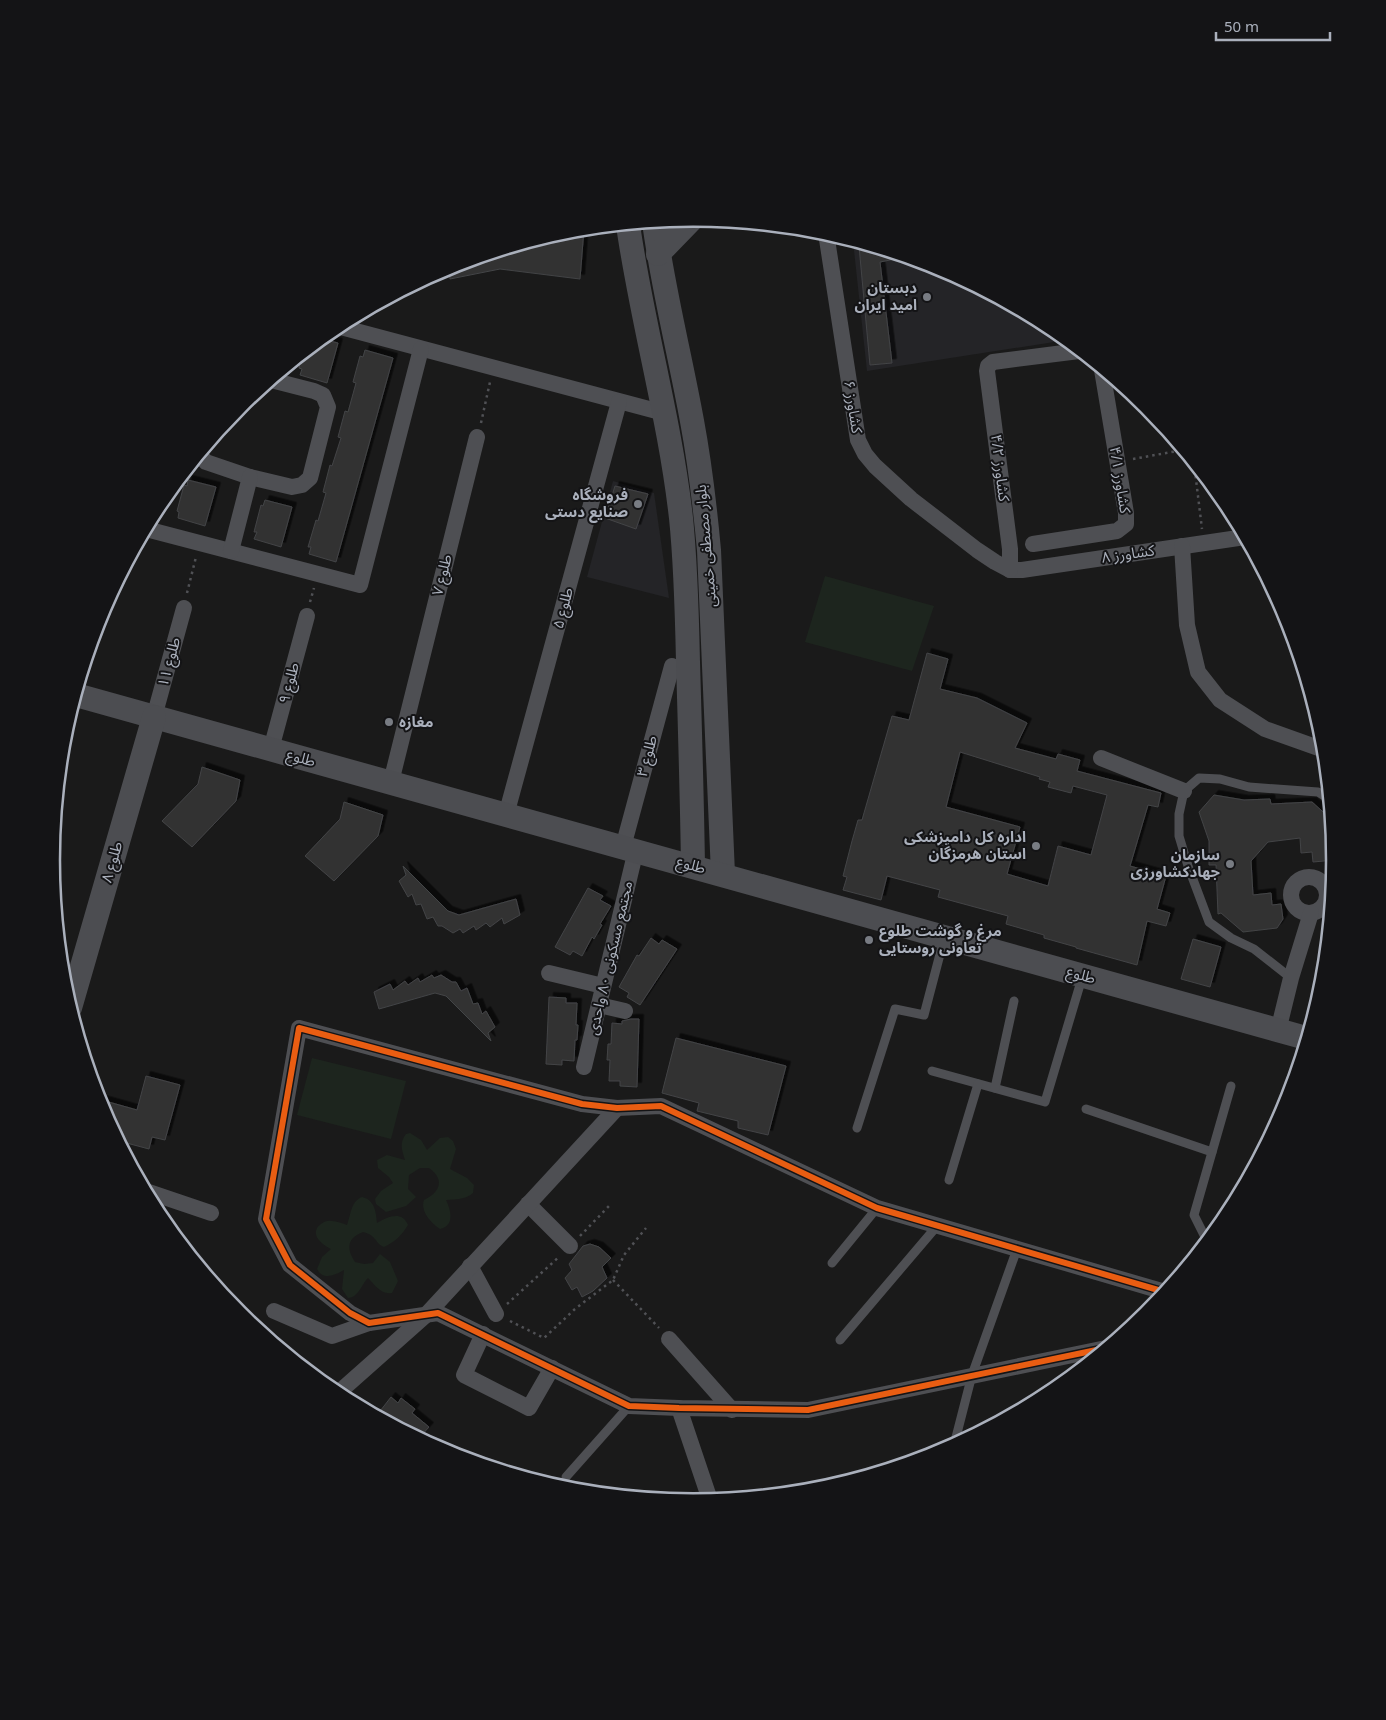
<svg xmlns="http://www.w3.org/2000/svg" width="1386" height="1720" viewBox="0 0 1386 1720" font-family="'Noto Sans','Noto Sans Arabic',sans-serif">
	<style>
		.built { fill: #242427 }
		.green { fill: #1d251e }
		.building { fill: #323233; stroke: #434446; fill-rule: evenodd; filter: url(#shadow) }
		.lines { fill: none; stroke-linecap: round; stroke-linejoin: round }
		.path { stroke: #505155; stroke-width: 2.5; stroke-dasharray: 2.5 4; stroke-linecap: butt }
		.lane { stroke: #4e4f53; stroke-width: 9 }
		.street { stroke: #4e4f53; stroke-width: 16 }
		.secondary { stroke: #4c4d51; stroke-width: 24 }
		.cycleway-casing { stroke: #141416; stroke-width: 9 }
		.cycleway { stroke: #e95d12; stroke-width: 6 }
		.poi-dot { fill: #787c83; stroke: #141416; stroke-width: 2 }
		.labels { text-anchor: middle; stroke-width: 4; stroke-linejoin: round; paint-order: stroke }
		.poi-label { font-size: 15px; font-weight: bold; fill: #aab0bc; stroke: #141416; text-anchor: end }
		.street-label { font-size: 15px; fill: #aab0bc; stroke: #141416 }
		.rim { fill: none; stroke: #aab0bc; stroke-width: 2.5 }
	</style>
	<defs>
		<filter id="shadow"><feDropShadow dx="4.5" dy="-4.5" stdDeviation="0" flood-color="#0009"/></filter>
	</defs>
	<rect width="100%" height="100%" fill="#1a1a1a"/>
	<g class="built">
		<polygon points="853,241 939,267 1050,327 1067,340 867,371"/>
		<polygon points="613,481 654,493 669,598 587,577"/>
	</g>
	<g class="green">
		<polygon points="825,576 934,606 912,671 805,642"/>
		<polygon points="312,1058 406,1081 391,1139 297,1115"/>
		<path d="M 410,1133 L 421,1140 L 427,1150 L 440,1138 L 448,1137 L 453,1141 L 456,1149 L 450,1169 L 467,1178 L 474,1185 L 473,1193 C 465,1200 456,1199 446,1200 C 451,1210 455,1226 440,1229 C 431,1223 420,1211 424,1200 C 439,1193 446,1180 429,1168 L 420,1168 L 409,1175 L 408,1189 L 416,1197 L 406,1206 L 386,1212 L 376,1204 L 375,1199 L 381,1191 L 393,1183 L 389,1177 L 378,1168 L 377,1160 L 387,1155 L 405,1160 C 402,1150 399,1143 406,1134 Z"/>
		<path d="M 362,1197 C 375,1200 376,1212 377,1223 C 387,1217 402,1210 408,1225 C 402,1235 395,1242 384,1247 C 375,1244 377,1235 363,1232 C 347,1238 346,1249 355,1262 L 364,1264 L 373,1263 L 380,1254 L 390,1262 L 398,1281 L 392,1293 C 381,1295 375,1285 368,1278 C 361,1285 359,1297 348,1298 L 342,1289 L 344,1270 C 335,1275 323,1281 317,1269 L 322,1257 L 331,1249 C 324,1245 312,1238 317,1228 C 319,1225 323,1222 327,1221 C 334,1220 341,1223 347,1225 C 351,1214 351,1201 362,1197 Z"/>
	</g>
	<g class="building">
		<polygon points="584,229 580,279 500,269 450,279 449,267 568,231"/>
		<polygon points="866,245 905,257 880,262 892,363 870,365 859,246"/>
		<polygon points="322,339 338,343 327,383 300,375 302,369 299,368 302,354"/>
		<polygon points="365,350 393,358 336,562 309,554 311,547 308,547 316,520 318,521 326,493 323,492 330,465 332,466 341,438 338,437 345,411 348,412 356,383 353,382 360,356 363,357"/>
		<polygon points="188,480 216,487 205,526 178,518 179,512 177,511 184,485 187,486"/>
		<polygon points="615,486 648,494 636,529 605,518"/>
		<polygon points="265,500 292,507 281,547 254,539 257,532 254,532 261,505 263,506"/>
		<path d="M 927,653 L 948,659 L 940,689 L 977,698 L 1027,723 L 1015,748 L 1056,759 L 1058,754 L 1080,760 L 1077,771 L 1161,793 L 1158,807 L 1148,805 L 1130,866 L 1166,876 L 1157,909 L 1170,913 L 1166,926 L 1147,921 L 1137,965 L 1076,948 L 1076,947 L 1044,938 L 1044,935 L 1006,924 L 1008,916 L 938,897 L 940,890 L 887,876 L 881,900 L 843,890 L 847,877 L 843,876 L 852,841 L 858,820 L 862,820 L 864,813 L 892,716 L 909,720 ZM 960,752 L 1040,777 L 1039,779 L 1050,782 L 1048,787 L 1071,793 L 1073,786 L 1107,795 L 1091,855 L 1058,846 L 1048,886 L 1007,874 L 1020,827 L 946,807 Z"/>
		<polygon points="202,767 240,780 236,801 192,847 162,821 198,784"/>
		<polygon points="1214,795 1244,800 1270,799 1271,804 1312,802 1331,819 1335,860 1313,862 1312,852 1301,853 1300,838 1268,842 1251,861 1253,895 1271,893 1272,905 1281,904 1283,919 1277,928 1243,932 1221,913 1218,914 1216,865 1209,865 1209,841 1199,812"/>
		<polygon points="344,802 383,815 378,836 334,881 305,856 340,819"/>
		<polygon points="403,866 448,911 459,915 516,899 520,915 504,924 502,918 490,927 486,923 476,930 474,926 463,933 460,929 453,933 442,926 438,926 433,917 427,919 421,904 416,905 412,894 408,897 399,881 406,875"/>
		<polygon points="588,888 603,896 600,900 611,906 600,924 602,925 594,939 592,937 582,956 573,951 570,955 555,947"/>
		<polygon points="651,938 659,944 662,940 677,949 640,1005 627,997 629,993 619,987 637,955 639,956"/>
		<polygon points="1193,939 1221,947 1210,987 1181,979"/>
		<polygon points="432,975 434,978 441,975 452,982 456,982 461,991 467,988 473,1004 478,1003 482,1014 486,1011 495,1027 488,1033 491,1041 446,996 435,993 379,1009 374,992 390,984 393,990 405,981 408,985 418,978 420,982"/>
		<polygon points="549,997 566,998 566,1003 577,1003 576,1025 578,1025 577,1040 575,1040 574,1061 562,1060 562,1065 546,1064"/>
		<polygon points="631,1019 639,1019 637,1087 620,1086 620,1081 609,1081 610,1060 607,1060 608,1044 611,1044 612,1023 622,1024 622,1021"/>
		<polygon points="676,1038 786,1066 768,1135 738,1128 738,1121 697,1111 699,1103 662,1093"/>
		<polygon points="146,1076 180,1085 165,1140 152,1137 149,1149 119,1141 98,1099 137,1110"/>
		<polygon points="590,1244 599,1247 611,1258 602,1267 607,1278 593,1291 582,1297 577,1287 572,1290 565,1278 572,1270 569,1264 583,1246"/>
		<polygon points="391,1397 398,1403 401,1398 415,1409 412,1413 429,1427 419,1438 377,1415"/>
	</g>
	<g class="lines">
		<g class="path">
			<polyline points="481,423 490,382"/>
			<polyline points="1133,459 1183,450"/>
			<polyline points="1194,463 1202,529"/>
			<polyline points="187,593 196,557"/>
			<polyline points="310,602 314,588"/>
			<polyline points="580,1236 610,1205"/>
			<polyline points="613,1280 659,1328"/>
			<polyline points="507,1304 560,1256"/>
			<polyline points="510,1321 544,1338 575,1309 613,1280 624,1255 646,1228"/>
		</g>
		<g class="lane">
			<polyline points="1291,978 1254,949 1231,938 1209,922 1188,866 1179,836 1179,814 1184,791 1199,778 1220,779 1249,787 1318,792 1329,799"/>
			<polyline points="932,1071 1045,1102 1082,978"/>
			<polyline points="995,1088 1014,1001"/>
			<polyline points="1086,1109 1212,1152"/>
			<polyline points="857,1128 895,1009 924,1015 944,939"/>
			<polyline points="949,1180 978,1084"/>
			<polyline points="1210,1237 1204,1235 1194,1215 1231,1086"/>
			<polyline points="832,1263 877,1208"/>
			<polyline points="840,1340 937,1226"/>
			<polyline points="954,1445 972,1375 1017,1249"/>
			<polyline points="566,1477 629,1406"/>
		</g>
		<g class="street">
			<polyline points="826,233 858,440 865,454 875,466 911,499 977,550 995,562 1010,570 1022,570 1245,537"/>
			<polyline points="337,326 664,413"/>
			<polyline points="199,455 206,462 250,477 292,487 302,485 310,478 328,407 323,395 314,391 271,380"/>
			<polyline points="146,529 360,585 421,349"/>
			<polyline points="1033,544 1117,531 1126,524 1126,513 1102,370"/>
			<polyline points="1182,546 1187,625 1198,672 1220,700 1265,729 1324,750"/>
			<polyline points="231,551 250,477"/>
			<polyline points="1010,570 1010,549 987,371 988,366 993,362 1079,351"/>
			<polyline points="154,717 184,608"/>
			<polyline points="271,749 307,616"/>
			<polyline points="1101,758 1184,791"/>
			<polyline points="391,782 477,437"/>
			<polyline points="506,815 619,402"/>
			<polyline points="623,847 672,666"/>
			<circle cx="1309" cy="895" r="18"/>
			<polyline points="549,973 603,986"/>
			<polyline points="599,1005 625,1011"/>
			<polyline points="1278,1031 1291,978 1311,913"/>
			<polyline points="584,1067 636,850"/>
			<polyline points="146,1191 211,1213"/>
			<polyline points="528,1204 570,1246"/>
			<polyline points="470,1266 496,1314"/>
			<polyline points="274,1311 332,1336 369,1323"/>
			<polyline points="483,1334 464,1375 529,1408 552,1368"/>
			<polyline points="669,1339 732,1410"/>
			<polyline points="1106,1348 808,1410 679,1408 629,1406 438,1313 369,1323 350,1313 290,1265 266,1219 299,1028 582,1104 617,1108 661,1106 877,1208 1165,1292"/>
			<polyline points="337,1394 426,1315 617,1108"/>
			<polyline points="679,1408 710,1500"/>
		</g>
		<g class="secondary">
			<path d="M 654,222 C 663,289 680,355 692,421 C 700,464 705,507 709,550 L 723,874"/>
			<path d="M 628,225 C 642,323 670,419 681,518 C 686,566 687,614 688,662 C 690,730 692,798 693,866"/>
			<polyline points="658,254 693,218"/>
			<polyline points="76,695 1306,1038"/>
			<polyline points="70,1008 154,717"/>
		</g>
		<defs>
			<polyline id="cycleway" points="1106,1348 808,1410 679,1408 629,1406 438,1313 369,1323 350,1313 290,1265 266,1219 299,1028 582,1104 617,1108 661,1106 877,1208 1165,1292"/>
		</defs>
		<use href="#cycleway" class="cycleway-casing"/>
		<use href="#cycleway" class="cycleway"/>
	</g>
	<g class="poi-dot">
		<circle cx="927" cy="297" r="5"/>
		<circle cx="638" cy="504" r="5"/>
		<circle cx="389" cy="722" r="5"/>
		<circle cx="1036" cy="846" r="5"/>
		<circle cx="1230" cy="864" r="5"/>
		<circle cx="869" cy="940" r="5"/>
	</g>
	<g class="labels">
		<g class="poi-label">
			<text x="917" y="293">دبستان<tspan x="917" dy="17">امید ایران</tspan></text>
			<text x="628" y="500">فروشگاه<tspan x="628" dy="17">صنایع دستی</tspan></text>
			<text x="399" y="727" text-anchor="start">مغازه</text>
			<text x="1026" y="842">اداره کل دامپزشکی<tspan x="1026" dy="17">استان هرمزگان</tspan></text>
			<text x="1220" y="860">سازمان<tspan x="1220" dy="17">جهادکشاورزی</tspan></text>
			<text x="879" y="936" text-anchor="start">مرغ و گوشت طلوع<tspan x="879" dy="17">تعاونی روستایی</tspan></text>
		</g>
		<g class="street-label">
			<text transform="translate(853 407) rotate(81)" y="5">کشاورز ۶</text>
			<text transform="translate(1000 468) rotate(83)" y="5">کشاورز ۴/۲</text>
			<text transform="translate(1120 480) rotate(81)" y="5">کشاورز ۴/۱</text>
			<text transform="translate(706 546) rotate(-95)" y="5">بلوار مصطفی خمینی</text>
			<text transform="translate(1128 554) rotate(-8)" y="5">کشاورز ۸</text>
			<text transform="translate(442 575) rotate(-76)" y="5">طلوع ۷</text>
			<text transform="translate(563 608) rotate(-75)" y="5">طلوع ۵</text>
			<text transform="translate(169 662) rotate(-75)" y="5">طلوع ۱۱</text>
			<text transform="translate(289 683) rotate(-75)" y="5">طلوع ۹</text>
			<text transform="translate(647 756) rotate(-75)" y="5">طلوع ۳</text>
			<text transform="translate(301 758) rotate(16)" y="5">طلوع</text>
			<text transform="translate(112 862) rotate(-74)" y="5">طلوع ۸</text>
			<text transform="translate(691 865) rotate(16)" y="5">طلوع</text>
			<text transform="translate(610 958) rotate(-77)" y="5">مجتمع مسکونی ۸۰ واحدی</text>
			<text transform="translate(1081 975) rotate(16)" y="5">طلوع</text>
		</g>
	</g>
	<path d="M0 0H1386V1720H0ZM60 860a633 633 0 1 1 1266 0a633 633 0 1 1-1266 0Z" fill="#141416" fill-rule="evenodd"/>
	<path class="rim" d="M60 860a633 633 0 1 1 1266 0a633 633 0 1 1-1266 0Z"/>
	<path d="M1216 32v8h114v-8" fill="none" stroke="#aab0bc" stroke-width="2.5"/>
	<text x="1224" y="32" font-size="15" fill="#aab0bc" stroke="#141416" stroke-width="4" paint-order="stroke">50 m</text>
</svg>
